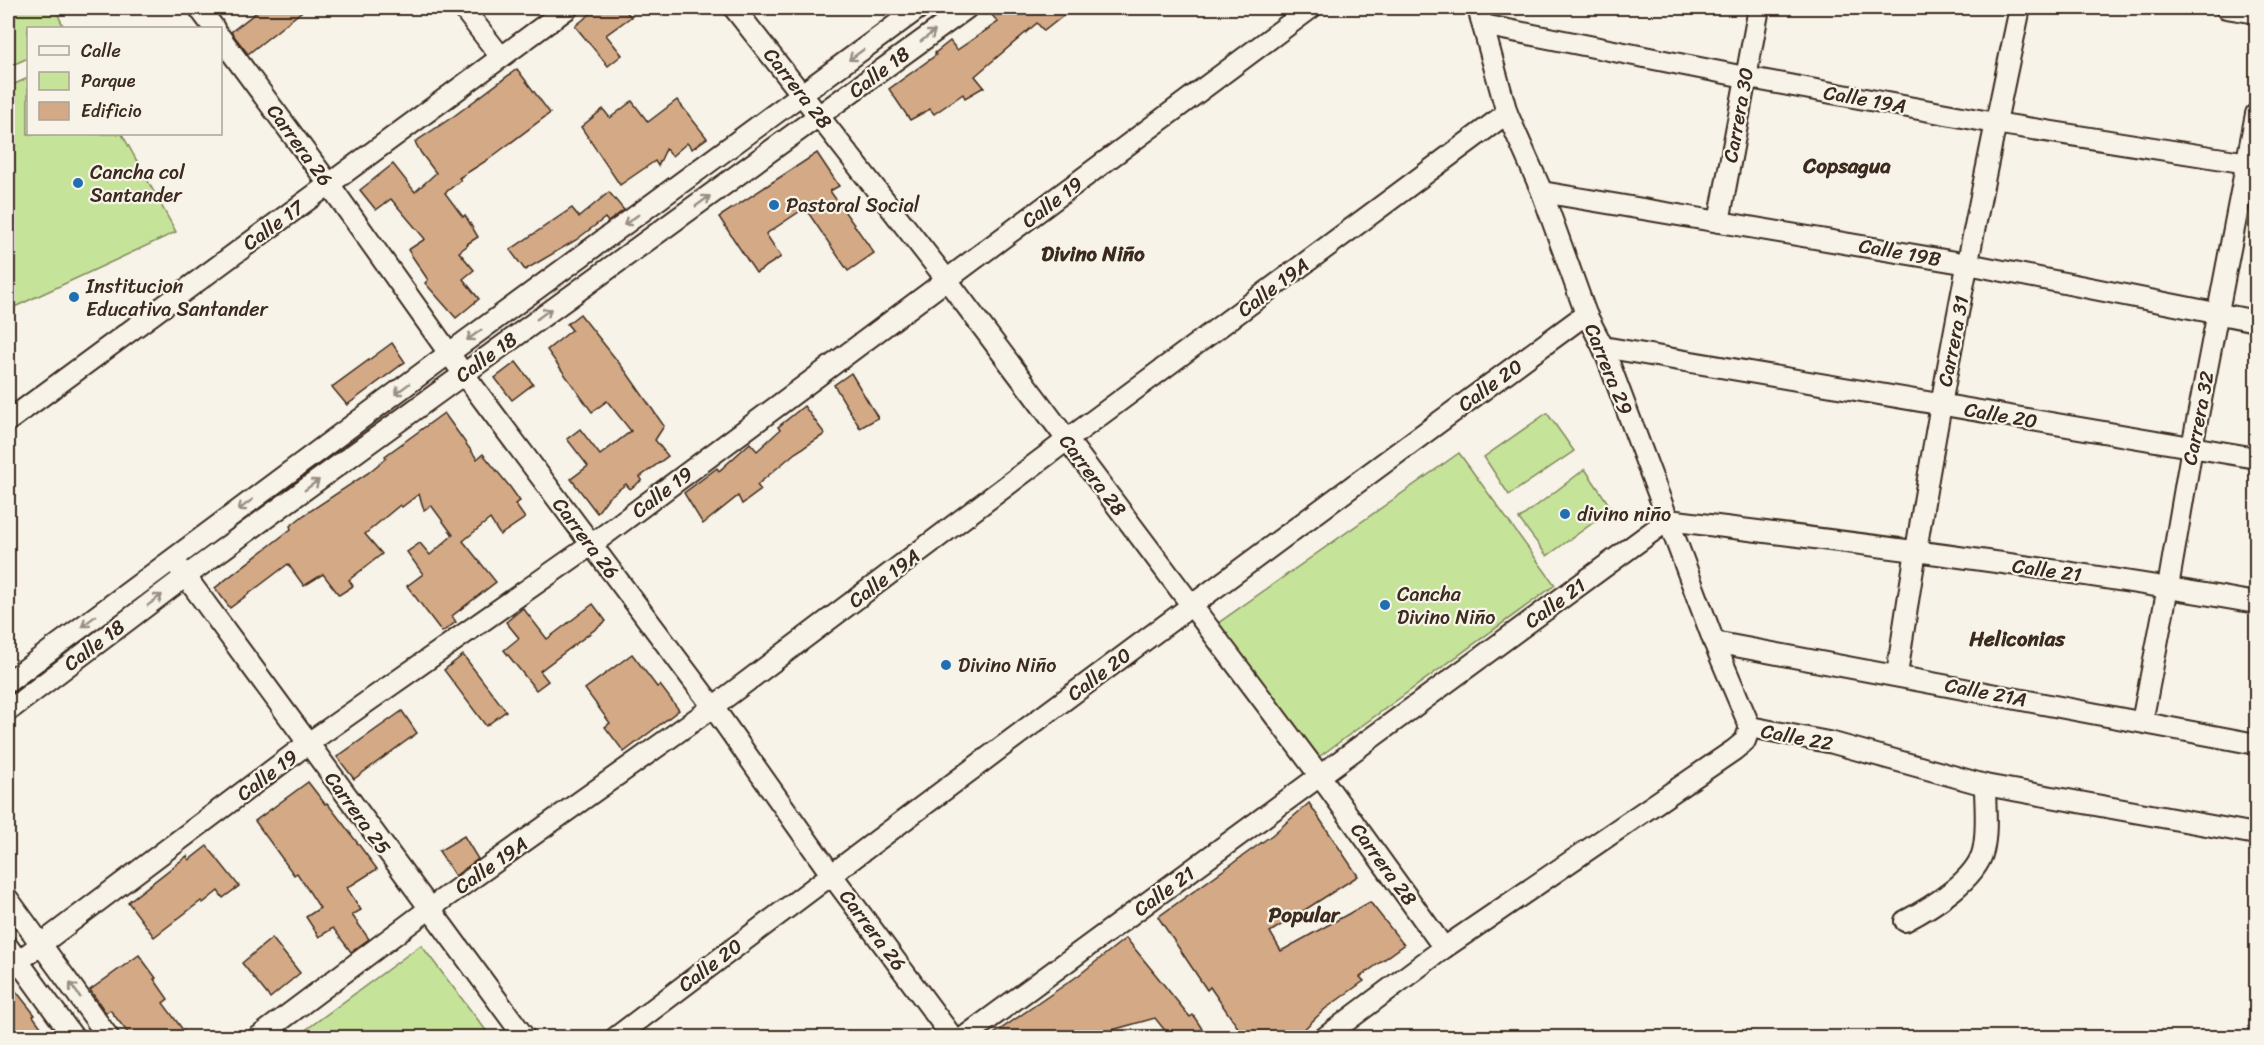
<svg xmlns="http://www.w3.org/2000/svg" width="2264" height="1045" viewBox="0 0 2264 1045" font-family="Sriracha,sans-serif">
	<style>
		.green { fill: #c6e39a; stroke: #80865c; stroke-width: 1.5 }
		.building { fill: #d4a986; stroke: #3b2a1e; stroke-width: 1.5 }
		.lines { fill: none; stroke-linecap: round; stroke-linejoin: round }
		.minor-casing { stroke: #3b2a1e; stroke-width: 24 }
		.minor { stroke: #f7f3e8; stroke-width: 20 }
		.oneway { stroke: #998e83 }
		.poi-dot { fill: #1f6fb2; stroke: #f7f3e8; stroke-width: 2 }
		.labels { text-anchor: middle; stroke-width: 4.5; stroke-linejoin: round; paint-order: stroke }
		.street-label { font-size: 20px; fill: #3b2a1e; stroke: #f7f3e8 }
		.poi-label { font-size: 20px; fill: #3b2a1e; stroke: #f7f3e8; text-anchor: start }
		.neighbourhood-label { font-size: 21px; font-weight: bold; fill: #3b2a1e; stroke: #f7f3e8 }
	</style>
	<rect width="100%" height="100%" fill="#f7f3e8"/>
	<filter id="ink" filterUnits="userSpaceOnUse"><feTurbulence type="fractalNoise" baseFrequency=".0167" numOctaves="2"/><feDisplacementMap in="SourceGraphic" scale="12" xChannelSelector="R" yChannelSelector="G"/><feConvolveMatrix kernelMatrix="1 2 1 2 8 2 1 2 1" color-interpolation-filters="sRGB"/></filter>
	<g filter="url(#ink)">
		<g class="green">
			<polygon points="8,8 55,8 64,28 28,28 28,58 8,67"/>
			<polygon points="28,78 28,134 122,134 176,232 8,310 8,87"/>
			<polygon points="1547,413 1574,451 1509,495 1484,457"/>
			<polygon points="1459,453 1555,585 1316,759 1214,626"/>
			<polygon points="1585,469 1612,509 1547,556 1519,519"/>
			<polygon points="421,945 491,1037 296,1037"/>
		</g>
		<g class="building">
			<polygon points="262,8 306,8 248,54 231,32"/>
			<polygon points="598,8 623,8 631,17 606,35 622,55 608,66 575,26"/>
			<polygon points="1000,8 1073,8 1044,31 1037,23 975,76 984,87 965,98 963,94 934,114 930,109 910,120 889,89 936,55 935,53 950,41 957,50 998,22 991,14"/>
			<polygon points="517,69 550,113 489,159 459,178 461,180 445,193 463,217 465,215 478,237 467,244 468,245 459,252 474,270 463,279 479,299 456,318 425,283 428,280 408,250 425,239 391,199 376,210 360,190 393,164 415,192 436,173 421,153 415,142 454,116"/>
			<polygon points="677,100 707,138 692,149 687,143 672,156 666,149 658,166 655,161 620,185 581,127 603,109 610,118 632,101 648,122"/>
			<polygon points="817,153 839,186 830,191 874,253 848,271 805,208 766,234 781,257 756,273 719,217"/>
			<polygon points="609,192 624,210 608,222 605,218 576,240 525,270 510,250 572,208 579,217"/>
			<polygon points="580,314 627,373 664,426 655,440 668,456 640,477 642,480 630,489 626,484 608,498 597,513 571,479 588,466 567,439 580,429 600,455 631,431 607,401 592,412 547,350 572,330 567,324"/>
			<polygon points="392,343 405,362 347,405 332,387"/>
			<polygon points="516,362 533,384 512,400 495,378"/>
			<polygon points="851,373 878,418 860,428 834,385"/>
			<polygon points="804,406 825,434 795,453 757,485 761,490 742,504 738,496 703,524 684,493 717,468 719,471 750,443 757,451 780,430 778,427"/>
			<polygon points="444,413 477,459 483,454 510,487 520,501 515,504 525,518 500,535 490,519 463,541 496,582 452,616 456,622 442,632 407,586 423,574 407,552 420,543 430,555 453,535 431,505 424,510 419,494 402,507 400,505 365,534 382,554 349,580 353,586 339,595 323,574 304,586 288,564 230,608 215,588 291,529 290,526 304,515 368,473 386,458 385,456"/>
			<polygon points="593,604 606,621 540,671 548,681 536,690 504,650 519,638 506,622 523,608 547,639"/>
			<polygon points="632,654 657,687 660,685 679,710 624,752 605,727 610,723 585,689"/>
			<polygon points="463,655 506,711 486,726 444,670"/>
			<polygon points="402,711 417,733 354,779 337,757"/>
			<polygon points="308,782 325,804 327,803 341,821 377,869 347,888 361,910 352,915 369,939 351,952 333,928 319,937 306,917 320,908 297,873 294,875 255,821"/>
			<polygon points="1309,803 1358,876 1270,932 1281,951 1370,902 1404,945 1360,977 1364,981 1325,1009 1295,1038 1245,1038 1210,987 1207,990 1158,917 1272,835"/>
			<polygon points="464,836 478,859 455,876 439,851"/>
			<polygon points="207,846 239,886 223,898 218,891 203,903 201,901 154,937 128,902 187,856 189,860"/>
			<polygon points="272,938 300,973 270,998 242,963"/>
			<polygon points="1126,938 1190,1017 1193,1015 1208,1038 1171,1038 1155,1018 1105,1032 1101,1038 988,1038 1079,975"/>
			<polygon points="139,955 156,978 154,979 168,999 163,1003 189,1038 132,1038 110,1010 106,1013 90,990"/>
			<polygon points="8,981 35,1015 33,1016 49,1038 8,1038"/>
		</g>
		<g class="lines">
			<defs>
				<g id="minor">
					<polyline points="199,8 214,28"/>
					<polyline points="463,8 501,57"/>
					<polyline points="734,8 947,280 1320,776 1444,948"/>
					<polyline points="1478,8 1507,113 1542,192 1586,314 1603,347 1714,642 1750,727"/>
					<polyline points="2226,8 2256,13"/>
					<polyline points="1483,25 1745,77 1995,123 2248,163"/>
					<polyline points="220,37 329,184 463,373 713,707 831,874 953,1038"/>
					<polyline points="1542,192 1968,264 2256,321"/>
					<polyline points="1719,222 1759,8"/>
					<polyline points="1603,347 2256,458"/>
					<polyline points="8,421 568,8"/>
					<polyline points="178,566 525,1038"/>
					<polyline points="1714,642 2256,744"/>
					<path d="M 1897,675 C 1929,451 1973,229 2020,8"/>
					<polyline points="8,682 448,354 919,8"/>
					<polyline points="8,711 186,576 967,8"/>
					<polyline points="2142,722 2168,587 2192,447 2256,114"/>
					<polyline points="1750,727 1833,743 1985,785 2256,834"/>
					<polyline points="8,899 109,1038"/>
					<path d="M 1905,921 C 1930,908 1976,880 1983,851 C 1988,830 1985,807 1985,785"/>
					<polyline points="8,947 74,1038"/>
					<polyline points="8,969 307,744 591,545 1311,8"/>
					<polyline points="257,1038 429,909 713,707 1067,440 1507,113"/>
					<path d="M 615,1038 C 937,794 1261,553 1586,314"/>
					<path d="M 963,1038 L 1668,520 C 1864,544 2061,568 2256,603"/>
					<polyline points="1324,1038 1444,948 1734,750 1745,741 1750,727"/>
				</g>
			</defs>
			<use href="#minor" class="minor-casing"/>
			<use href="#minor" class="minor"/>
		</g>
		<defs><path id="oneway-shaft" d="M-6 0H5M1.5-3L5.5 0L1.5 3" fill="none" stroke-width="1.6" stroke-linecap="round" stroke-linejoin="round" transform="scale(1.5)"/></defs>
		<g class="oneway">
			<use href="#oneway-shaft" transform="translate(928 36) rotate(-37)"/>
			<use href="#oneway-shaft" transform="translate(856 55) rotate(144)"/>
			<use href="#oneway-shaft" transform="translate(703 201) rotate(-36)"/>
			<use href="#oneway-shaft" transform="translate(631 220) rotate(144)"/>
			<use href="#oneway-shaft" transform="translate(544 314) rotate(-36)"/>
			<use href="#oneway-shaft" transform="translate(474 335) rotate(144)"/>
			<use href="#oneway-shaft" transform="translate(402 389) rotate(143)"/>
			<use href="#oneway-shaft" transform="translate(312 485) rotate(-36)"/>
			<use href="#oneway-shaft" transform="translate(245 505) rotate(143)"/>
			<use href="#oneway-shaft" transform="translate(155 600) rotate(-37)"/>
			<use href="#oneway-shaft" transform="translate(89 621) rotate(143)"/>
			<use href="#oneway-shaft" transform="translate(75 990) rotate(-126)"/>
		</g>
	</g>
	<g class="poi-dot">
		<circle cx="78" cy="183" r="6"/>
		<circle cx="774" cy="205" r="6"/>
		<circle cx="74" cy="297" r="6"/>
		<circle cx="1565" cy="514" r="6"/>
		<circle cx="1385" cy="605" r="6"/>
		<circle cx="946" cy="665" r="6"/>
	</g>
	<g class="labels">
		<g class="street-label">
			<text transform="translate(879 72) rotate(-37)" y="7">Calle 18</text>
			<text transform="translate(798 88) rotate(52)" y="7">Carrera 28</text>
			<text transform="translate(1865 99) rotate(10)" y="7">Calle 19A</text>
			<text transform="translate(1738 115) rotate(-80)" y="7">Carrera 30</text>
			<text transform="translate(300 145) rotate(54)" y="7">Carrera 26</text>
			<text transform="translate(1052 202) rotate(-37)" y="7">Calle 19</text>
			<text transform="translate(273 225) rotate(-36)" y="7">Calle 17</text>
			<text transform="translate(1900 252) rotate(10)" y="7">Calle 19B</text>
			<text transform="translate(1273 287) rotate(-37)" y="7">Calle 19A</text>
			<text transform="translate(1953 341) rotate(-79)" y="7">Carrera 31</text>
			<text transform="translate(486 357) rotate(-36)" y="7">Calle 18</text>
			<text transform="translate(1609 369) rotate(68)" y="7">Carrera 29</text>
			<text transform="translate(1490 385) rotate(-36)" y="7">Calle 20</text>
			<text transform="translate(2001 415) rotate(10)" y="7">Calle 20</text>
			<text transform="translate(2198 418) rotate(-79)" y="7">Carrera 32</text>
			<text transform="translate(1093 475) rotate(53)" y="7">Carrera 28</text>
			<text transform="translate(662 492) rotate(-37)" y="7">Calle 19</text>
			<text transform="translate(586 538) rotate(53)" y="7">Carrera 26</text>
			<text transform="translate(2047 570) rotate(8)" y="7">Calle 21</text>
			<text transform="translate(884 578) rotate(-37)" y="7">Calle 19A</text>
			<text transform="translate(1555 603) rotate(-36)" y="7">Calle 21</text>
			<text transform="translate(94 645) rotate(-37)" y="7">Calle 18</text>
			<text transform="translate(1099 674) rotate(-37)" y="7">Calle 20</text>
			<text transform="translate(1986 692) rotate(11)" y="7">Calle 21A</text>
			<text transform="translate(1797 737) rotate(11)" y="7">Calle 22</text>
			<text transform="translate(267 775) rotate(-37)" y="7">Calle 19</text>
			<text transform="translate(358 813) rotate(54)" y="7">Carrera 25</text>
			<text transform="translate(1384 864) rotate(54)" y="7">Carrera 28</text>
			<text transform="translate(491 865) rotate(-35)" y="7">Calle 19A</text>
			<text transform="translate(1164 891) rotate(-36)" y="7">Calle 21</text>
			<text transform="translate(873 930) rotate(53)" y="7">Carrera 26</text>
			<text transform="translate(710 965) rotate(-37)" y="7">Calle 20</text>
		</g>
		<g class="poi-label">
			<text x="90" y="179">Cancha col<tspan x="90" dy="23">Santander</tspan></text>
			<text x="786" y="212">Pastoral Social</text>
			<text x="86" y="293">Institucion<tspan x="86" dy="23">Educativa Santander</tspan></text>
			<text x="1577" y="521">divino niño</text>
			<text x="1397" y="601">Cancha<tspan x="1397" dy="23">Divino Niño</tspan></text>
			<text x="958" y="672">Divino Niño</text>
		</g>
		<g class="neighbourhood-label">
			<text x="1847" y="173">Copsagua</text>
			<text x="1093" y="261">Divino Niño</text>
			<text x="2017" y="646">Heliconias</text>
			<text x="1304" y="922">Popular</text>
		</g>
	</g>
	<rect width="2264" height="1045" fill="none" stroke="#f7f3e8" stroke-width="30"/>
	<rect x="15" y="15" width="2234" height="1015" fill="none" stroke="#3b2a1e" stroke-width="2" filter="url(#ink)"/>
	<rect x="27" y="27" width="195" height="108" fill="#f7f3e8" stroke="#aca397" stroke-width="1.5"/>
	<rect x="39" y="46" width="30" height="9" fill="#f7f3e8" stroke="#aca397" stroke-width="1.5"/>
	<text x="81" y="57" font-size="18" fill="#3b2a1e">Calle</text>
	<rect x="39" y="72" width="30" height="18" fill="#c6e39a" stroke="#aca397" stroke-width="1.5"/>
	<text x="81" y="87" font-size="18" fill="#3b2a1e">Parque</text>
	<rect x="39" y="102" width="30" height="18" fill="#d4a986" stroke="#aca397" stroke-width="1.5"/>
	<text x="81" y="117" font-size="18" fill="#3b2a1e">Edificio</text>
</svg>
